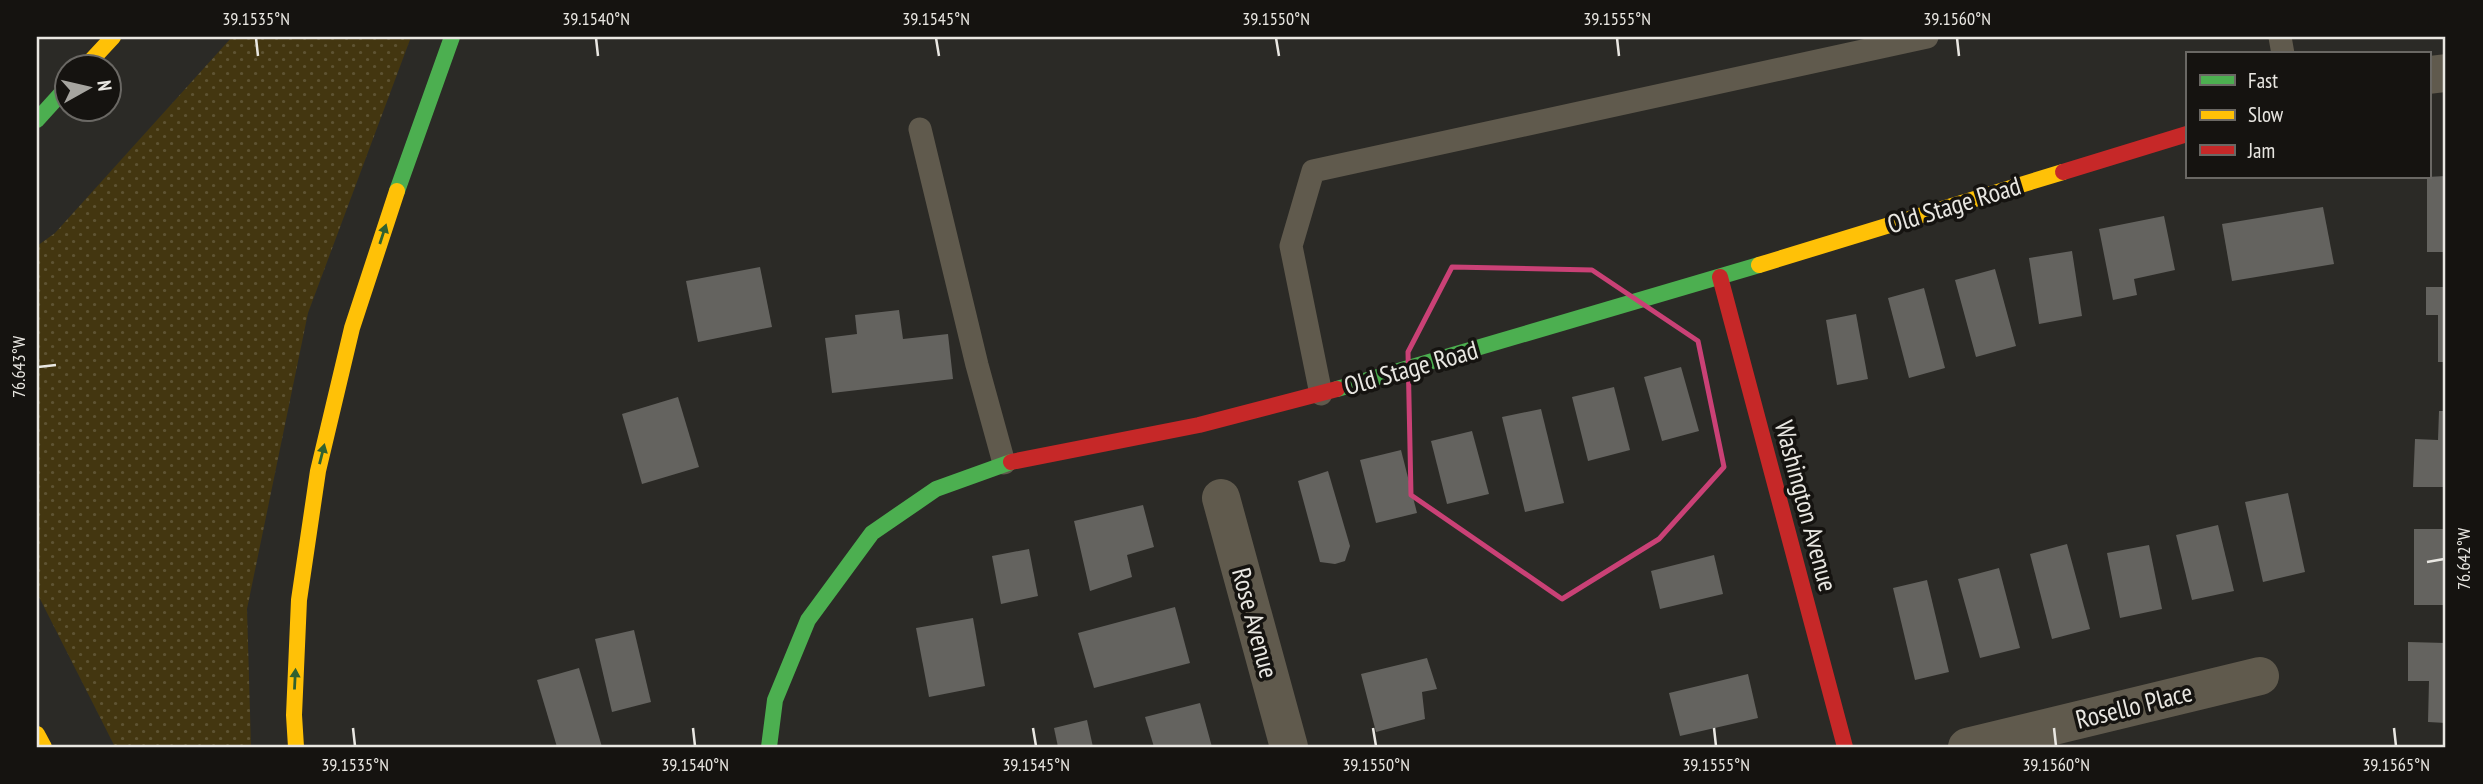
<svg xmlns="http://www.w3.org/2000/svg" width="2483" height="784" viewBox="0 0 2483 784" font-family="'PT Sans Narrow',sans-serif">
	<style>
		.grass { fill: url(#grass-dots) }
		.building { fill: #64635f }
		.lines { fill: none; stroke-linecap: round; stroke-linejoin: round }
		.lane { stroke: #605a4d; stroke-width: 23 }
		.street { stroke: #605a4d; stroke-width: 38 }
		.fast { stroke: #4caf50; stroke-width: 16 }
		.slow { stroke: #ffc107; stroke-width: 16 }
		.jam { stroke: #c62828; stroke-width: 16 }
		.oneway { fill: #306130 }
		.marked { fill: none; stroke: #ca4176; stroke-width: 5; stroke-linejoin: round }
		.ticks { fill: none; stroke: #e9e7e2; stroke-width: 2.5 }
		.labels { text-anchor: middle; stroke-width: 7; stroke-linejoin: round; paint-order: stroke }
		.street-label { font-size: 26px; fill: #e9e7e2; stroke: #151310 }
		.neatline { fill: none; stroke: #e9e7e2; stroke-width: 2.5 }
		.ticks-label { font-size: 18px; text-anchor: middle; fill: #e9e7e2 }
	</style>
	<defs>
		<pattern id="grass-dots" width="8" height="8" patternUnits="userSpaceOnUse" patternTransform="scale(1.75)"><rect width="8" height="8" fill="#433610"/><path d="M2 2h.1M6 6h.1" fill="none" stroke="#5e5332" stroke-width="1.8" stroke-linecap="round"/></pattern>
	</defs>
	<rect width="100%" height="100%" fill="#2b2a26"/>
	<polygon class="grass" points="232,37 411,37 308,313 247,609 251,747 115,747 37,593 37,246 55,233"/>
	<g class="building">
		<polygon points="2446,176 2446,252 2427,252 2427,177"/>
		<polygon points="2323,207 2334,264 2232,281 2222,224"/>
		<polygon points="2164,216 2175,270 2134,279 2137,295 2113,300 2099,229"/>
		<polygon points="2072,251 2082,316 2039,324 2029,258"/>
		<polygon points="760,267 772,327 698,342 686,281"/>
		<polygon points="1995,269 2016,346 1976,357 1955,280"/>
		<polygon points="2426,287 2446,287 2446,362 2438,362 2438,315 2426,315"/>
		<polygon points="1924,288 1945,368 1909,378 1888,298"/>
		<polygon points="899,310 903,339 948,334 953,379 832,393 825,338 857,334 855,315"/>
		<polygon points="1856,314 1868,379 1837,385 1826,320"/>
		<polygon points="1681,367 1699,431 1662,441 1644,377"/>
		<polygon points="1614,387 1630,450 1588,461 1572,397"/>
		<polygon points="678,397 699,467 642,484 622,414"/>
		<polygon points="1541,409 1564,503 1525,512 1502,417"/>
		<polygon points="2439,411 2446,411 2446,487 2413,487 2415,439 2438,440"/>
		<polygon points="1472,431 1489,494 1447,504 1431,441"/>
		<polygon points="1401,450 1417,513 1376,523 1360,460"/>
		<polygon points="1328,471 1350,546 1345,561 1335,564 1320,562 1298,481"/>
		<polygon points="2288,493 2305,572 2263,582 2245,502"/>
		<polygon points="1143,505 1154,547 1127,555 1132,577 1090,591 1074,521"/>
		<polygon points="2218,525 2234,591 2192,600 2176,535"/>
		<rect x="2414" y="529" width="32" height="76"/>
		<polygon points="2067,544 2090,629 2052,639 2030,554"/>
		<polygon points="2149,545 2162,609 2120,618 2107,553"/>
		<polygon points="1029,549 1038,596 1001,604 992,556"/>
		<polygon points="1714,555 1723,594 1660,609 1651,571"/>
		<polygon points="1999,568 2020,648 1980,658 1958,579"/>
		<polygon points="1927,580 1949,672 1915,680 1893,588"/>
		<polygon points="1175,607 1190,663 1094,688 1078,633"/>
		<polygon points="973,618 985,686 929,697 916,628"/>
		<polygon points="634,630 651,702 612,712 595,639"/>
		<polygon points="2408,642 2446,643 2446,723 2428,722 2429,681 2408,681"/>
		<polygon points="1427,658 1437,689 1422,692 1425,719 1376,732 1361,674"/>
		<polygon points="579,668 602,747 557,747 537,680"/>
		<polygon points="1748,674 1758,718 1680,736 1669,693"/>
		<polygon points="1200,703 1212,747 1154,747 1145,717"/>
		<polygon points="1087,720 1093,747 1058,747 1054,728"/>
	</g>
	<g class="lines">
		<g class="lane">
			<polyline points="2280,37 2283,54"/>
			<polyline points="920,129 977,365 1004,463"/>
			<polyline points="1321,394 1291,246 1313,171 1927,37"/>
		</g>
		<g class="street">
			<polyline points="2429,75 2446,73"/>
			<polyline points="1221,498 1289,747"/>
			<polyline points="1967,747 2260,676"/>
		</g>
		<g class="fast">
			<polyline points="37,120 66,88"/>
			<polyline points="397,191 452,37"/>
			<polyline points="1337,389 1759,265"/>
			<polyline points="769,747 775,700 808,620 872,533 936,489 1011,462"/>
		</g>
		<g class="slow">
			<polyline points="86,66 113,37"/>
			<polyline points="1759,265 2063,172"/>
			<polyline points="37,734 44,747"/>
			<polyline points="296,747 294,715 299,600 318,471 352,328 397,191"/>
		</g>
		<g class="jam">
			<polyline points="2063,172 2187,134"/>
			<polyline points="1720,277 1845,747"/>
			<polyline points="1011,462 1199,425 1337,389"/>
		</g>
	</g>
	<defs><path id="oneway-solid" d="M-6-.8H1V-3.2L6.5 0L1 3.2V.8H-6Z" transform="scale(1.75)"/></defs>
	<g class="oneway">
		<use href="#oneway-solid" transform="translate(383 234) rotate(-72)"/>
		<use href="#oneway-solid" transform="translate(322 454) rotate(-76)"/>
		<use href="#oneway-solid" transform="translate(295 679) rotate(-87)"/>
	</g>
	<path class="marked" d="M 1452,267 L 1592,270 L 1698,341 L 1724,467 L 1659,539 L 1562,599 L 1411,495 L 1408,352 Z"/>
	<path class="ticks" d="M 256,38 L 258,56M 596,38 L 598,56M 936,38 L 939,56M 1276,38 L 1279,56M 1617,38 L 1619,56M 1957,38 L 1959,56M 38,367 L 56,365M 2427,562 L 2444,559M 353,728 L 355,746M 693,728 L 695,746M 1033,728 L 1036,746M 1373,728 L 1376,746M 1714,728 L 1716,746M 2054,728 L 2056,746M 2394,728 L 2396,746"/>
	<g class="labels">
		<g class="street-label">
			<text transform="translate(1954 205) rotate(-17)" y="9">Old Stage Road</text>
			<text transform="translate(1411 368) rotate(-16)" y="9">Old Stage Road</text>
			<text transform="translate(1806 506) rotate(75)" y="9">Washington Avenue</text>
			<text transform="translate(1255 623) rotate(75)" y="9">Rose Avenue</text>
			<text transform="translate(2134 706) rotate(-14)" y="9">Rosello Place</text>
		</g>
	</g>
	<rect width="2483" height="784" fill="none" stroke="#151310" stroke-width="77"/>
	<rect x="2186" y="52" width="245" height="126" fill="#151310" stroke="#6a6864" stroke-width="2"/>
	<rect x="2200" y="75" width="35" height="10" fill="#4caf50" stroke="#6a6864" stroke-width="2"/>
	<text x="2248" y="88" font-size="21" fill="#e9e7e2">Fast</text>
	<rect x="2200" y="110" width="35" height="10" fill="#ffc107" stroke="#6a6864" stroke-width="2"/>
	<text x="2248" y="122" font-size="21" fill="#e9e7e2">Slow</text>
	<rect x="2200" y="145" width="35" height="10" fill="#c62828" stroke="#6a6864" stroke-width="2"/>
	<text x="2248" y="158" font-size="21" fill="#e9e7e2">Jam</text>
	<g transform="translate(88 88) rotate(82)"><circle r="33" fill="#151310" stroke="#6a6864" stroke-width="2"/>
	<path d="M0-5L12 26L0 18L-12 26Z" fill="#a6a5a0"/>
	<text y="-10" font-size="19" font-weight="bold" text-anchor="middle" fill="#e9e7e2">N</text>
	</g>
	<rect x="38" y="38" width="2406" height="708" class="neatline"/>
	<g class="ticks-label">
		<text x="256" y="25">39.1535°N</text>
		<text x="596" y="25">39.1540°N</text>
		<text x="936" y="25">39.1545°N</text>
		<text x="1276" y="25">39.1550°N</text>
		<text x="1617" y="25">39.1555°N</text>
		<text x="1957" y="25">39.1560°N</text>
		<text transform="translate(19 367) rotate(-90)" y="6">76.643°W</text>
		<text transform="translate(2464 559) rotate(-90)" y="6">76.642°W</text>
		<text x="355" y="771">39.1535°N</text>
		<text x="695" y="771">39.1540°N</text>
		<text x="1036" y="771">39.1545°N</text>
		<text x="1376" y="771">39.1550°N</text>
		<text x="1716" y="771">39.1555°N</text>
		<text x="2056" y="771">39.1560°N</text>
		<text x="2396" y="771">39.1565°N</text>
	</g>
</svg>
